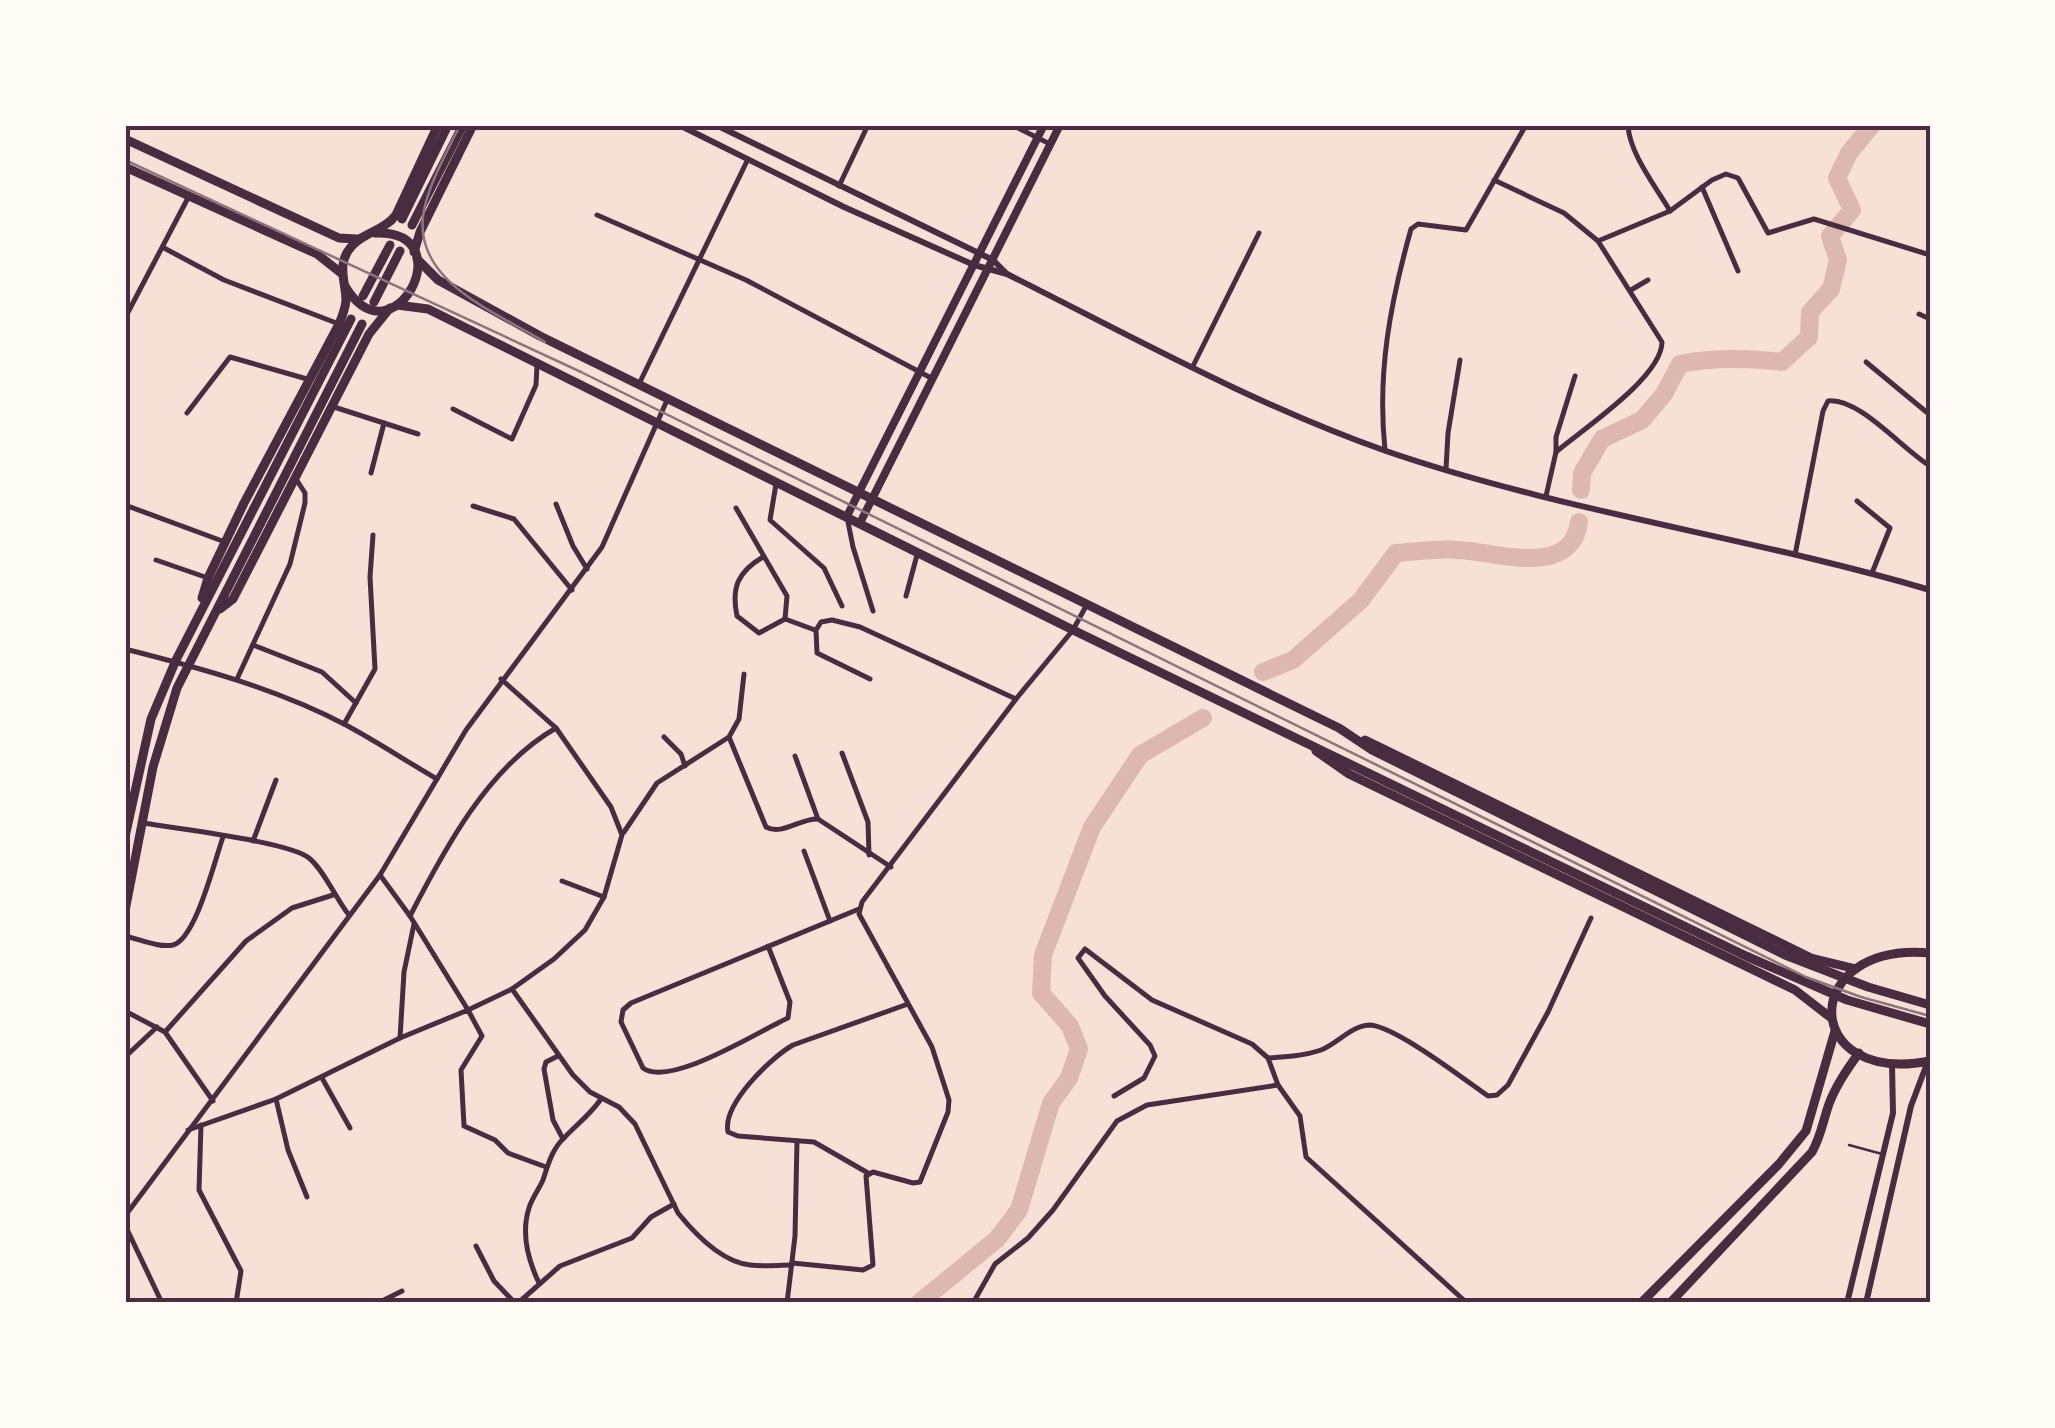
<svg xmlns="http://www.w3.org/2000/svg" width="2055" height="1428" viewBox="0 0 2055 1428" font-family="'Public Sans',sans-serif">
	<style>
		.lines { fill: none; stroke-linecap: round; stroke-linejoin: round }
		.river { stroke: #dcb8b0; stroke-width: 18 }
		.service { stroke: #4a2c40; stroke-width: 2.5 }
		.minor { stroke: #4a2c40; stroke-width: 5 }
		.tertiary { stroke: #4a2c40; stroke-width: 6 }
		.secondary { stroke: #4a2c40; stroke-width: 8 }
		.primary { stroke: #4a2c40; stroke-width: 9 }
		.tram { stroke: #8f747c; stroke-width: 2.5 }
		.neatline { fill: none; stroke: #4a2c40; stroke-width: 4 }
	</style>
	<rect width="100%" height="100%" fill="#f7e1d7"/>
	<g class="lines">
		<g class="river">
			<path d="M 1581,490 L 1582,473 L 1602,439 L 1642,420 L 1664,394 L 1680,364 C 1715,357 1747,358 1782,362 L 1809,337 L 1810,312 L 1831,289 L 1838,260 L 1830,236 L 1852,210 L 1837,178 L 1849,153 L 1872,125"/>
			<path d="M 1263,672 L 1293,660 L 1361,600 L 1396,553 C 1417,552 1438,548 1459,550 C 1496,552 1571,579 1579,522"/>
			<polyline points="919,1303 997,1239 1019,1210 1051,1103 1069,1078 1079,1049 1070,1026 1041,993 1043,955 1092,827 1140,755 1203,718"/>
		</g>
		<polyline class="service" points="1849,1145 1882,1154"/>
		<g class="minor">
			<polyline points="1012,125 1050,144"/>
			<path d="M 1628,125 C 1629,153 1656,187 1670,211"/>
			<path d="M 1494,180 L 1564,213 L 1598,241 L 1662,342 C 1662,377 1583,429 1556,452"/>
			<polyline points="839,186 868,125"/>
			<polyline points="1702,187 1738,271"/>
			<polyline points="597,215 746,280 933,379"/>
			<polyline points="1598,241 1670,211 1712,180 1726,174 1738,178 1768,233 1814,219 1930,255"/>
			<polyline points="164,248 224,280 339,324"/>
			<polyline points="1631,290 1648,280"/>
			<polyline points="1919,314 1930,319"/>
			<polyline points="125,318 189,196"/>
			<polyline points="1866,362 1930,415"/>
			<polyline points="1193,366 1259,233"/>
			<polyline points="639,384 748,159"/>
			<polyline points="334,407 418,434"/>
			<polyline points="453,409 512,439 536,385 537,365"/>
			<polyline points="187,413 230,357 307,379"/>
			<path d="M 1385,450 C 1377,373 1390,304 1411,229 L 1418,224 L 1466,230 L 1526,125"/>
			<polyline points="1446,469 1448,433 1460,360"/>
			<polyline points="371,473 384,423"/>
			<polyline points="776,484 770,520 824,568 842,606"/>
			<polyline points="1546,496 1556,452 1556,437 1575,376"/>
			<polyline points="1857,501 1890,528 1872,573"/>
			<polyline points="556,504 573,546 587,569"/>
			<polyline points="125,505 225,542"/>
			<polyline points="473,506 514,519 572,590"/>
			<polyline points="736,508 787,596 785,619 815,630"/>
			<polyline points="847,517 853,547 873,611"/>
			<path d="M 1795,555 L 1823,411 L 1828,401 C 1859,397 1903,450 1930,466"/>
			<path d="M 763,557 C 738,572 731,587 737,616 L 759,633 L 785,619"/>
			<polyline points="156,560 208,578"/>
			<polyline points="906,596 917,555"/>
			<polyline points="253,645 322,672 356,703"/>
			<path d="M 125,649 C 200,668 275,688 344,724 C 376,741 406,761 437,779"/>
			<polyline points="237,679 290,564 305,503 305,493 296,479"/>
			<polyline points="501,679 556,728 611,807 622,835 604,897 585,930 554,959 512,989"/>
			<polyline points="870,679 817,653 816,630 821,622 832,620 860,627 1016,699"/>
			<polyline points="344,724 375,669 370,577 373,535"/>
			<polyline points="664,737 681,754 685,766"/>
			<path d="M 729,737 L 766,827 C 782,836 800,818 818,819 L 891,867"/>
			<polyline points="842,753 868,822 869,855"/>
			<polyline points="795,756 818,819"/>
			<path d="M 143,823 C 175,828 290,842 309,858 C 324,870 336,899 349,915"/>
			<polyline points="624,832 657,783 729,737 739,719 744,674"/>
			<polyline points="253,841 276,780"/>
			<polyline points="804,851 830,921"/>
			<path d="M 380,875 L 410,916 L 468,1010 L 512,989 L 573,1075 L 590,1092 L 619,1107 L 635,1124 L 678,1213 C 695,1234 722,1262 750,1265 C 764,1267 778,1265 791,1265"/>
			<polyline points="562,881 604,897"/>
			<path d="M 410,916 C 445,848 488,767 556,728"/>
			<path d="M 125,936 C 139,939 159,948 173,945 C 196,939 215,859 223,837"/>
			<path d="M 768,946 L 790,1002 L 788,1018 C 759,1031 670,1088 643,1068 L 621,1022 L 623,1010 L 631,1003 L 859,909"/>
			<polyline points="125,1011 165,1032 213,1101"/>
			<polyline points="165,1032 246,941 292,908 333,895"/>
			<polyline points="400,1038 404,972 414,924"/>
			<polyline points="558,1056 546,1062 544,1069 553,1120 563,1139"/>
			<polyline points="125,1057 157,1027"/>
			<polyline points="322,1078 350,1128"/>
			<path d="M 1278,1085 L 1268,1058 C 1285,1057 1304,1056 1321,1050 C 1337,1044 1351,1026 1369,1025 C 1394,1025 1465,1080 1488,1096 L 1497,1095 L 1508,1085 L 1548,1012 L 1591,918"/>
			<polyline points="1114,1096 1144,1078 1155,1056 1150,1045 1105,996 1078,958 1085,949 1152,1000 1252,1044 1268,1058"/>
			<polyline points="276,1099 288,1150 307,1197"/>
			<polyline points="201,1125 199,1190 241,1271 236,1303"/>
			<polyline points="188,1130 276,1099 400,1038 468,1010 482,1036 461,1070 464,1126 495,1140 508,1153 546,1167"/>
			<path d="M 868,1173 L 814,1142 L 738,1136 L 728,1132 C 722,1105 770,1058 793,1045 L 908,1004"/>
			<polyline points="125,1216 380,875 466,730 602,547 668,398"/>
			<polyline points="125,1225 162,1303"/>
			<polyline points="476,1246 494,1281 515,1303"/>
			<polyline points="792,1263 863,1270 873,1265 866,1176 873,1172 913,1183 920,1182 948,1112 949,1100 932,1047 859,914 862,902 1016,699 1073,630 1086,606"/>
			<path d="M 539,1283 C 528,1260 521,1233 529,1208 C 532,1198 539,1189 543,1180 C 548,1165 552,1149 564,1138 C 577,1124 590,1115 601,1099"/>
			<polyline points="378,1303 402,1291"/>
			<polyline points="518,1303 560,1266 632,1238 651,1217 674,1204"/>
			<polyline points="787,1303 795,1236 797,1141"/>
			<polyline points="973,1303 995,1264 1028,1238 1053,1210 1117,1121 1147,1105 1278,1085 1300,1116 1306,1157 1467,1303"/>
		</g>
		<g class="tertiary">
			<path d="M 679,125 L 844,207 L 974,265 L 1007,274 C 1131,336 1255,405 1386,451 C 1563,512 1751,537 1930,590"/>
			<polyline points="716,125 993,260 1007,274"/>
			<polyline points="1847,1303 1893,1113 1892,1064"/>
			<polyline points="1866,1303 1911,1106 1928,1061"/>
		</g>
		<g class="secondary">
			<polyline points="847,516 1044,125"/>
			<polyline points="860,523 1060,125"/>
		</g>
		<g class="primary">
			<polyline points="125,139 339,238 357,239"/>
			<polyline points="125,167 317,254 341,273"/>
			<polyline points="402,219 448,125"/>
			<polyline points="412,225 463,125"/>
			<polyline points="414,252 420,232 473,125"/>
			<polyline points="417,259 438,280 540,336 1339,728 1372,750 1785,955 1868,987 1930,1005"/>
			<path d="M 345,286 C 393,366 465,229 375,233"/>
			<polyline points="363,296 390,245"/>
			<polyline points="374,302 400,251"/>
			<polyline points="397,305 428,309 1073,630 1746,956 1847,1000 1930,1024"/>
			<path d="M 202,598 L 208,578 L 244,503 L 339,324 C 342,317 345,309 346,301 C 346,282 336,264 351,247 C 363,232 384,231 396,215 L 438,125"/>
			<polyline points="220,609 233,599 369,334 390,308"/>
			<polyline points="1365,740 1811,958 1856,969"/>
			<polyline points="1316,751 1349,774 1795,990 1830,1017"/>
			<polyline points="125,837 151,719 176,660 351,319"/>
			<polyline points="125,911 153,767 177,688 362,324"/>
			<path d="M 1930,953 C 1799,941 1799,1086 1930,1061"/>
			<polyline points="1641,1303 1779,1164 1806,1131 1835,1031"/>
			<path d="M 1670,1303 L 1812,1152 C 1821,1136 1823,1121 1829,1104 C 1836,1085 1847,1069 1859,1053"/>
		</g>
		<g class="tram">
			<path d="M 460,125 C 447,152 430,181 424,210 C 410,281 496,312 545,342"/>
			<polyline points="125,160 581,372 1806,977 1861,997 1930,1016"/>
		</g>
	</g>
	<rect width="2055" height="1428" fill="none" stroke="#fffaf5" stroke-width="255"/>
	<rect x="128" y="128" width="1800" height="1172" class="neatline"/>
</svg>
